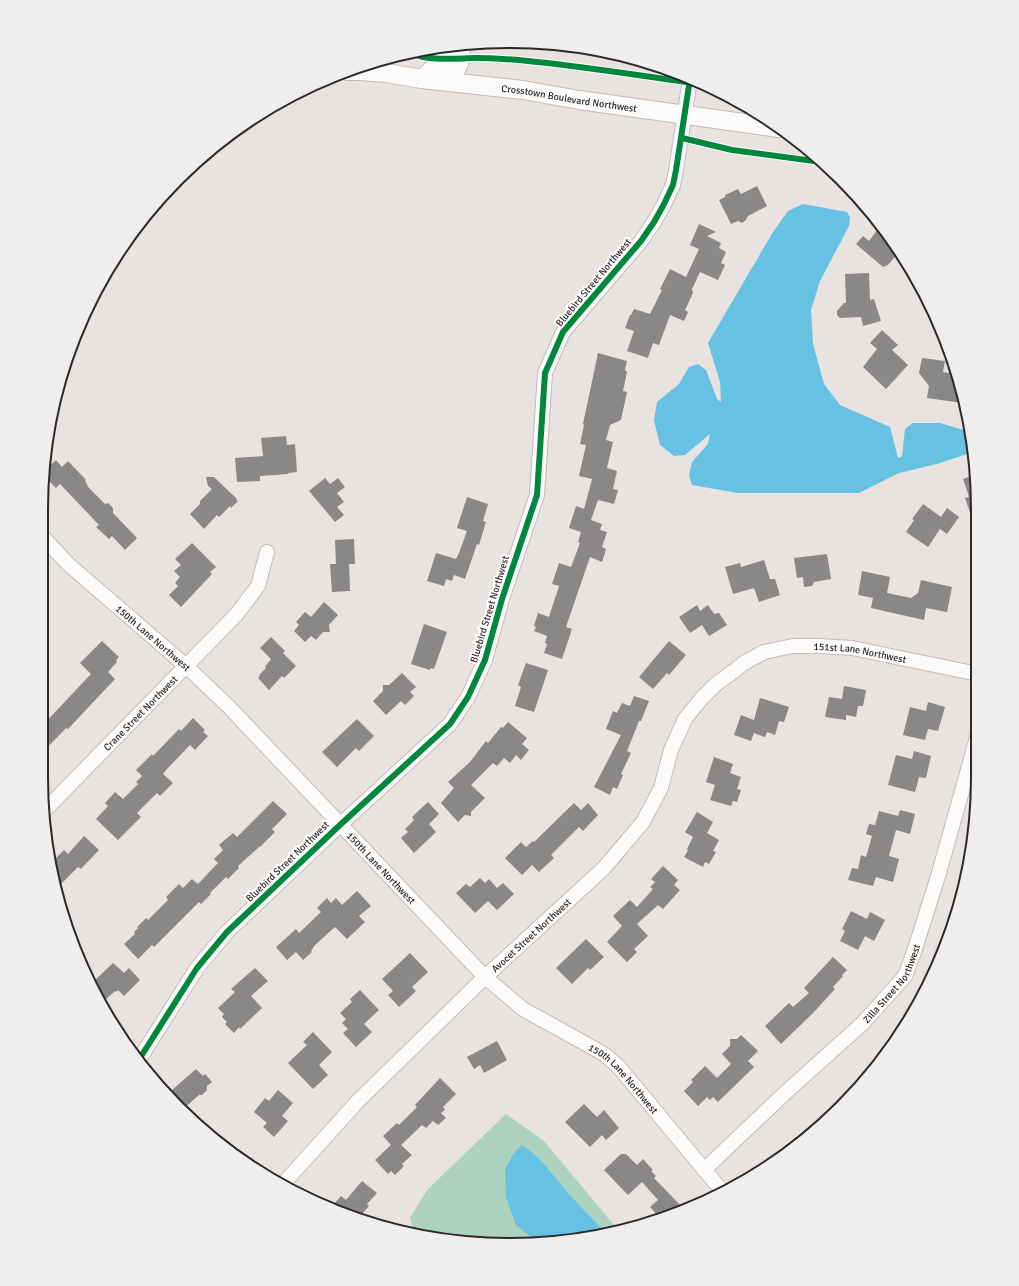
<svg xmlns="http://www.w3.org/2000/svg" width="1019" height="1286" viewBox="0 0 1019 1286" font-family="Signika,sans-serif">
	<style>
		.green { fill: #add2c0 }
		.water { fill: #66c1e2 }
		.building { fill: #8a8787 }
		.lines { fill: none; stroke-linecap: round; stroke-linejoin: round }
		.minor-casing { stroke: #c0bcba; stroke-width: 16 }
		.tertiary-casing { stroke: #c0bcba; stroke-width: 20 }
		.minor { stroke: #fcfbfa; stroke-width: 14 }
		.tertiary { stroke: #fcfbfa; stroke-width: 18 }
		.cycleway-casing { stroke: #fff; stroke-width: 8 }
		.cycleway { stroke: #00873e; stroke-width: 6 }
		.labels { text-anchor: middle; stroke-width: 4; stroke-linejoin: round; paint-order: stroke }
		.street-label { font-size: 10px; fill: #2d2928; stroke: #fff }
		.rim { fill: none; stroke: #2d2928; stroke-width: 2 }
	</style>
	<rect width="100%" height="100%" fill="#e8e2e0"/>
	<polygon class="green" points="506,1114 544,1141 619,1231 509,1245 414,1232 410,1217 428,1189"/>
	<g class="water">
		<polygon points="803,204 847,212 850,217 849,226 820,281 811,310 813,344 824,384 840,405 890,427 898,458 902,456 905,429 913,423 940,423 967,431 971,449 970,453 937,464 899,473 859,493 738,493 692,485 689,475 692,462 708,444 710,434 685,455 674,456 660,445 654,420 657,402 679,384 689,367 698,364 706,370 717,399 721,402 720,382 708,343 773,232 788,211"/>
		<path d="M 522,1145 C 542,1158 554,1177 569,1194 C 581,1207 593,1220 605,1232 L 536,1241 L 516,1225 L 506,1197 L 505,1170 L 513,1154 Z"/>
	</g>
	<g class="building">
		<polygon points="757,186 767,206 748,216 746,220 742,223 738,221 731,224 719,200 725,197 725,195 738,189 741,194"/>
		<polygon points="699,224 716,232 707,236 721,243 719,248 726,252 721,263 725,265 718,280 700,272 692,289 693,293 685,310 688,312 684,321 670,315 659,345 653,343 648,358 627,351 634,331 625,328 630,315 631,315 634,309 650,314 662,290 660,289 670,269 686,277 699,249 690,245"/>
		<polygon points="880,226 899,252 888,265 883,267 856,244 863,236 869,241"/>
		<polygon points="869,273 870,300 874,299 881,321 863,326 861,317 840,318 837,315 837,311 844,303 846,303 845,274"/>
		<polygon points="882,330 898,345 892,350 908,365 886,389 863,367 877,349 870,343"/>
		<polygon points="598,353 627,361 625,370 627,372 623,391 627,392 621,420 610,425 606,440 613,442 607,468 617,471 613,489 618,490 614,504 598,500 591,520 602,524 600,530 607,532 602,547 606,549 602,562 590,557 566,627 572,629 562,659 544,653 547,644 545,643 547,636 534,631 536,627 534,626 538,613 549,617 559,586 552,584 559,563 571,567 580,543 578,542 581,532 569,528 576,506 584,509 592,479 579,476 586,445 580,444 584,425 583,424"/>
		<polygon points="922,358 945,361 943,372 956,374 962,403 927,398 929,386 919,373"/>
		<polygon points="286,436 287,445 295,444 297,472 288,473 288,474 260,476 260,481 237,482 235,458 263,456 261,438"/>
		<polygon points="56,460 62,467 68,461 86,480 85,481 89,488 105,504 108,503 113,508 113,513 137,538 125,550 112,536 109,539 96,527 99,525 60,484 56,488 43,475 43,472"/>
		<polygon points="976,474 977,526 975,527 965,498 969,497 963,479"/>
		<polygon points="206,477 214,477 237,499 236,500 238,501 231,508 230,506 219,517 217,515 204,529 190,514 200,504 200,501 212,489 208,486"/>
		<polygon points="325,478 330,484 338,478 345,487 337,493 344,502 337,507 344,515 335,522 309,491"/>
		<polygon points="467,497 488,504 483,521 486,522 479,545 477,544 465,579 454,575 452,581 446,579 444,586 427,581 436,553 456,559 459,553 467,531 457,528"/>
		<polygon points="923,504 941,517 947,508 959,517 947,534 940,529 928,547 906,532 914,520 912,519"/>
		<polygon points="354,539 355,564 349,564 350,591 332,592 330,564 336,564 335,540"/>
		<polygon points="192,543 216,567 210,572 212,574 181,607 169,595 178,586 175,583 180,577 174,571 181,565 175,559"/>
		<polygon points="827,554 831,579 814,582 812,586 804,587 803,577 797,578 794,558"/>
		<polygon points="764,560 770,579 775,579 780,595 759,602 754,588 733,594 725,567 740,563 741,567"/>
		<polygon points="862,571 890,577 887,593 911,598 918,593 921,580 952,587 947,612 926,608 924,620 871,608 873,598 858,595"/>
		<polygon points="324,602 338,615 329,625 330,632 323,632 316,640 311,636 305,642 294,631 299,625 296,622 305,612 311,617"/>
		<polygon points="697,605 700,611 708,605 714,614 719,613 727,625 709,636 702,625 690,633 679,617"/>
		<polygon points="424,624 447,632 434,669 431,668 430,670 411,664"/>
		<polygon points="271,637 285,651 283,653 296,666 284,678 282,676 269,690 258,678 260,676 259,675 266,668 265,667 271,659 260,648"/>
		<polygon points="102,641 119,657 116,660 117,662 108,672 115,679 68,729 66,728 41,754 41,727 91,674 80,663"/>
		<polygon points="669,641 686,655 669,675 667,673 653,689 639,677"/>
		<polygon points="526,663 548,670 534,712 515,706 521,687 518,685"/>
		<polygon points="402,673 416,687 410,692 414,696 405,705 401,701 386,715 373,701 383,691 383,685 389,685"/>
		<polygon points="844,686 866,690 863,706 858,706 856,717 846,715 846,720 825,717 829,697 842,699"/>
		<polygon points="634,696 649,701 641,721 639,721 627,751 631,753 621,774 623,775 617,789 613,787 610,795 594,787 621,735 606,729 613,711 617,713 622,703 630,706"/>
		<polygon points="760,698 789,707 784,722 779,721 775,735 767,732 765,737 754,733 751,741 734,735 741,715 754,720"/>
		<polygon points="928,702 945,707 938,731 928,729 925,740 903,735 910,707 926,711"/>
		<polygon points="193,718 205,730 203,732 208,736 195,750 190,745 167,769 163,774 173,783 160,796 157,793 137,813 141,817 118,840 96,819 108,806 105,803 115,792 123,799 138,784 136,782 142,776 136,770 152,754 153,756 179,729 181,731"/>
		<polygon points="357,719 374,736 359,751 356,748 337,767 322,752"/>
		<polygon points="508,722 527,738 522,744 529,750 521,760 516,755 510,763 504,758 497,766 493,763 471,785 485,798 471,812 471,816 465,815 458,822 441,803 454,788 448,782 470,762 486,741 488,743 501,727 503,728"/>
		<polygon points="914,751 931,756 926,778 919,777 915,792 888,785 896,755 912,759"/>
		<polygon points="714,757 733,764 730,773 741,777 737,789 741,790 737,802 733,801 731,806 710,800 715,785 706,782"/>
		<polygon points="273,801 287,814 272,829 275,832 260,847 260,846 238,866 239,868 228,879 226,877 210,893 211,894 201,904 199,902 154,947 152,945 138,959 124,944 135,934 134,932 138,928 137,927 146,918 148,920 168,900 166,897 179,884 183,888 192,879 198,884 218,863 214,859 223,850 219,845 233,833 237,837"/>
		<polygon points="428,802 439,814 429,824 436,832 414,853 401,838 408,832 405,829 414,820 412,817"/>
		<polygon points="574,803 581,810 588,803 598,815 583,831 579,827 551,855 554,858 539,872 532,865 522,875 505,858 521,842 526,847 533,841 534,842"/>
		<polygon points="900,810 915,814 910,834 896,830 889,856 899,859 893,882 876,877 873,886 848,880 852,868 858,869 861,855 866,857 872,836 866,834 869,824 875,825 879,811 898,816"/>
		<polygon points="697,812 713,822 707,833 719,840 713,851 716,852 709,864 705,862 703,867 684,857 688,850 687,849 693,837 685,832"/>
		<polygon points="84,836 99,850 81,869 78,867 56,889 52,862 64,850 68,854"/>
		<polygon points="663,866 678,880 674,885 680,890 663,909 658,905 637,924 648,936 634,949 637,952 627,962 607,942 622,926 613,916 630,900 637,907 653,889 650,887 655,882 651,879"/>
		<polygon points="480,878 485,883 489,879 497,888 503,883 514,894 497,910 488,901 475,913 456,893 466,884 470,887"/>
		<polygon points="357,891 371,906 359,916 365,922 347,939 335,927 315,945 311,951 312,952 303,960 296,952 287,960 276,947 296,929 299,933 321,912 317,908 327,898 331,903 336,898 342,905"/>
		<polygon points="851,911 867,919 870,912 885,920 874,941 865,936 858,950 840,941 845,931 842,929"/>
		<polygon points="586,939 604,957 590,970 588,968 572,984 556,968"/>
		<polygon points="410,953 428,972 412,987 416,991 399,1007 388,995 393,991 382,979"/>
		<polygon points="833,957 847,970 842,975 843,976 833,987 835,989 813,1013 781,1044 765,1026 789,1003 793,1007 809,993 804,988"/>
		<polygon points="113,963 124,973 129,968 140,980 124,996 118,990 116,992 115,991 106,999 94,986 92,983"/>
		<polygon points="255,968 268,981 251,996 262,1008 240,1029 239,1027 234,1033 225,1024 227,1022 222,1017 224,1014 218,1008 235,992 231,989"/>
		<polygon points="360,990 379,1010 364,1024 372,1032 356,1047 343,1033 348,1029 342,1023 346,1019 340,1013 352,1002 350,999"/>
		<polygon points="313,1032 332,1052 319,1065 328,1075 313,1089 288,1063 307,1045 303,1042"/>
		<polygon points="741,1035 758,1051 748,1061 754,1067 718,1102 713,1097 710,1100 707,1097 698,1106 684,1091 693,1082 691,1080 705,1066 717,1078 731,1064 722,1054 730,1046 730,1039 737,1039"/>
		<polygon points="497,1041 507,1060 484,1073 480,1065 474,1069 467,1057"/>
		<polygon points="196,1069 203,1076 205,1074 212,1082 207,1086 207,1090 202,1095 199,1095 182,1110 169,1096 173,1091 172,1090"/>
		<polygon points="440,1078 456,1094 443,1107 445,1110 441,1113 446,1118 438,1125 433,1121 426,1128 422,1125 401,1145 412,1155 402,1164 404,1166 395,1175 391,1171 388,1174 375,1160 391,1145 383,1136 397,1123 399,1125 417,1107 415,1105"/>
		<polygon points="278,1090 293,1103 282,1116 288,1121 274,1137 263,1127 267,1123 254,1112 265,1098 269,1101"/>
		<polygon points="584,1104 597,1117 604,1110 619,1128 606,1140 602,1135 590,1147 565,1122"/>
		<polygon points="621,1154 626,1154 637,1165 643,1159 653,1170 651,1171 656,1176 654,1178 683,1208 659,1217 650,1207 658,1200 642,1182 628,1195 604,1170"/>
		<polygon points="362,1181 377,1193 367,1204 369,1206 362,1214 367,1218 366,1220 332,1206 341,1196 346,1200"/>
	</g>
	<g class="lines">
		<defs>
			<g id="minor">
				<path id="s1" d="M 42,536 L 68,564 L 185,665 L 229,707 L 485,977 L 523,1009 L 604,1054 L 618,1066 L 722,1191"/>
				<path id="s2" d="M 45,810 L 236,615 L 258,586 L 267,552"/>
				<polyline points="140,1058 197,968 227,932 341,824 450,724 468,697 485,660 502,599 537,495 545,373 563,332 641,241 654,222 663,206 673,185 676,170 690,79"/>
				<path id="s3" d="M 704,1170 L 785,1093 L 863,1023 L 905,976 L 915,949 L 939,873 L 978,734"/>
				<path id="s4" d="M 282,1185 L 358,1101 L 485,977 L 604,868 L 643,822 L 661,788 L 671,750 L 685,719 L 701,699 L 716,684 L 734,671 L 744,663 L 764,652 L 793,646 L 818,646 L 852,648 L 978,674"/>
			</g>
			<g id="tertiary">
				<path id="s5" d="M 347,71 L 360,71 L 386,73 L 422,79 L 523,90 L 579,100 L 779,128"/>
				<polyline points="422,79 445,58 448,45"/>
				<path d="M 444,81 C 459,70 461,63 461,45"/>
			</g>
		</defs>
		<use href="#minor" class="minor-casing"/>
		<use href="#tertiary" class="tertiary-casing"/>
		<use href="#minor" class="minor"/>
		<use href="#tertiary" class="tertiary"/>
		<defs>
			<g id="cycleway">
				<path d="M 412,53 C 429,62 458,58 476,58 C 490,58 504,59 519,60 C 581,66 644,76 706,85"/>
				<polyline points="682,138 732,150 821,162"/>
				<polyline points="140,1058 197,968 227,932 341,824 450,724 468,697 485,660 502,599 537,495 545,373 563,332 641,241 654,222 663,206 673,185 676,170 690,79"/>
			</g>
		</defs>
		<use href="#cycleway" class="cycleway-casing"/>
		<use href="#cycleway" class="cycleway"/>
	</g>
	<g class="labels">
		<g class="street-label">
			<text dy="4" stroke="none"><textPath href="#s5" startOffset="224">Crosstown Boulevard Northwest</textPath></text>
			<text transform="translate(593 282) rotate(-50)" y="4">Bluebird Street Northwest</text>
			<text transform="translate(489 609) rotate(-73)" y="4">Bluebird Street Northwest</text>
			<text dy="4" stroke="none"><textPath href="#s1" startOffset="151">150th Lane Northwest</textPath></text>
			<text dy="4" stroke="none"><textPath href="#s4" startOffset="826">151st Lane Northwest</textPath></text>
			<text dy="4" stroke="none"><textPath href="#s2" startOffset="136">Crane Street Northwest</textPath></text>
			<text transform="translate(287 861) rotate(-44)" y="4">Bluebird Street Northwest</text>
			<text dy="4" stroke="none"><textPath href="#s1" startOffset="475">150th Lane Northwest</textPath></text>
			<text dy="4" stroke="none"><textPath href="#s4" startOffset="353">Avocet Street Northwest</textPath></text>
			<text dy="4" stroke="none"><textPath href="#s3" startOffset="266">Zilla Street Northwest</textPath></text>
			<text dy="4" stroke="none"><textPath href="#s1" startOffset="799">150th Lane Northwest</textPath></text>
		</g>
	</g>
	<path d="M0 0H1019V1286H0ZM509 48H510A461 461 0 0 1 971 509V777A461 461 0 0 1 510 1238H509A461 461 0 0 1 48 777V509A461 461 0 0 1 509 48Z" fill="#eee" fill-rule="evenodd"/>
	<path class="rim" d="M509 48H510A461 461 0 0 1 971 509V777A461 461 0 0 1 510 1238H509A461 461 0 0 1 48 777V509A461 461 0 0 1 509 48Z"/>
</svg>
